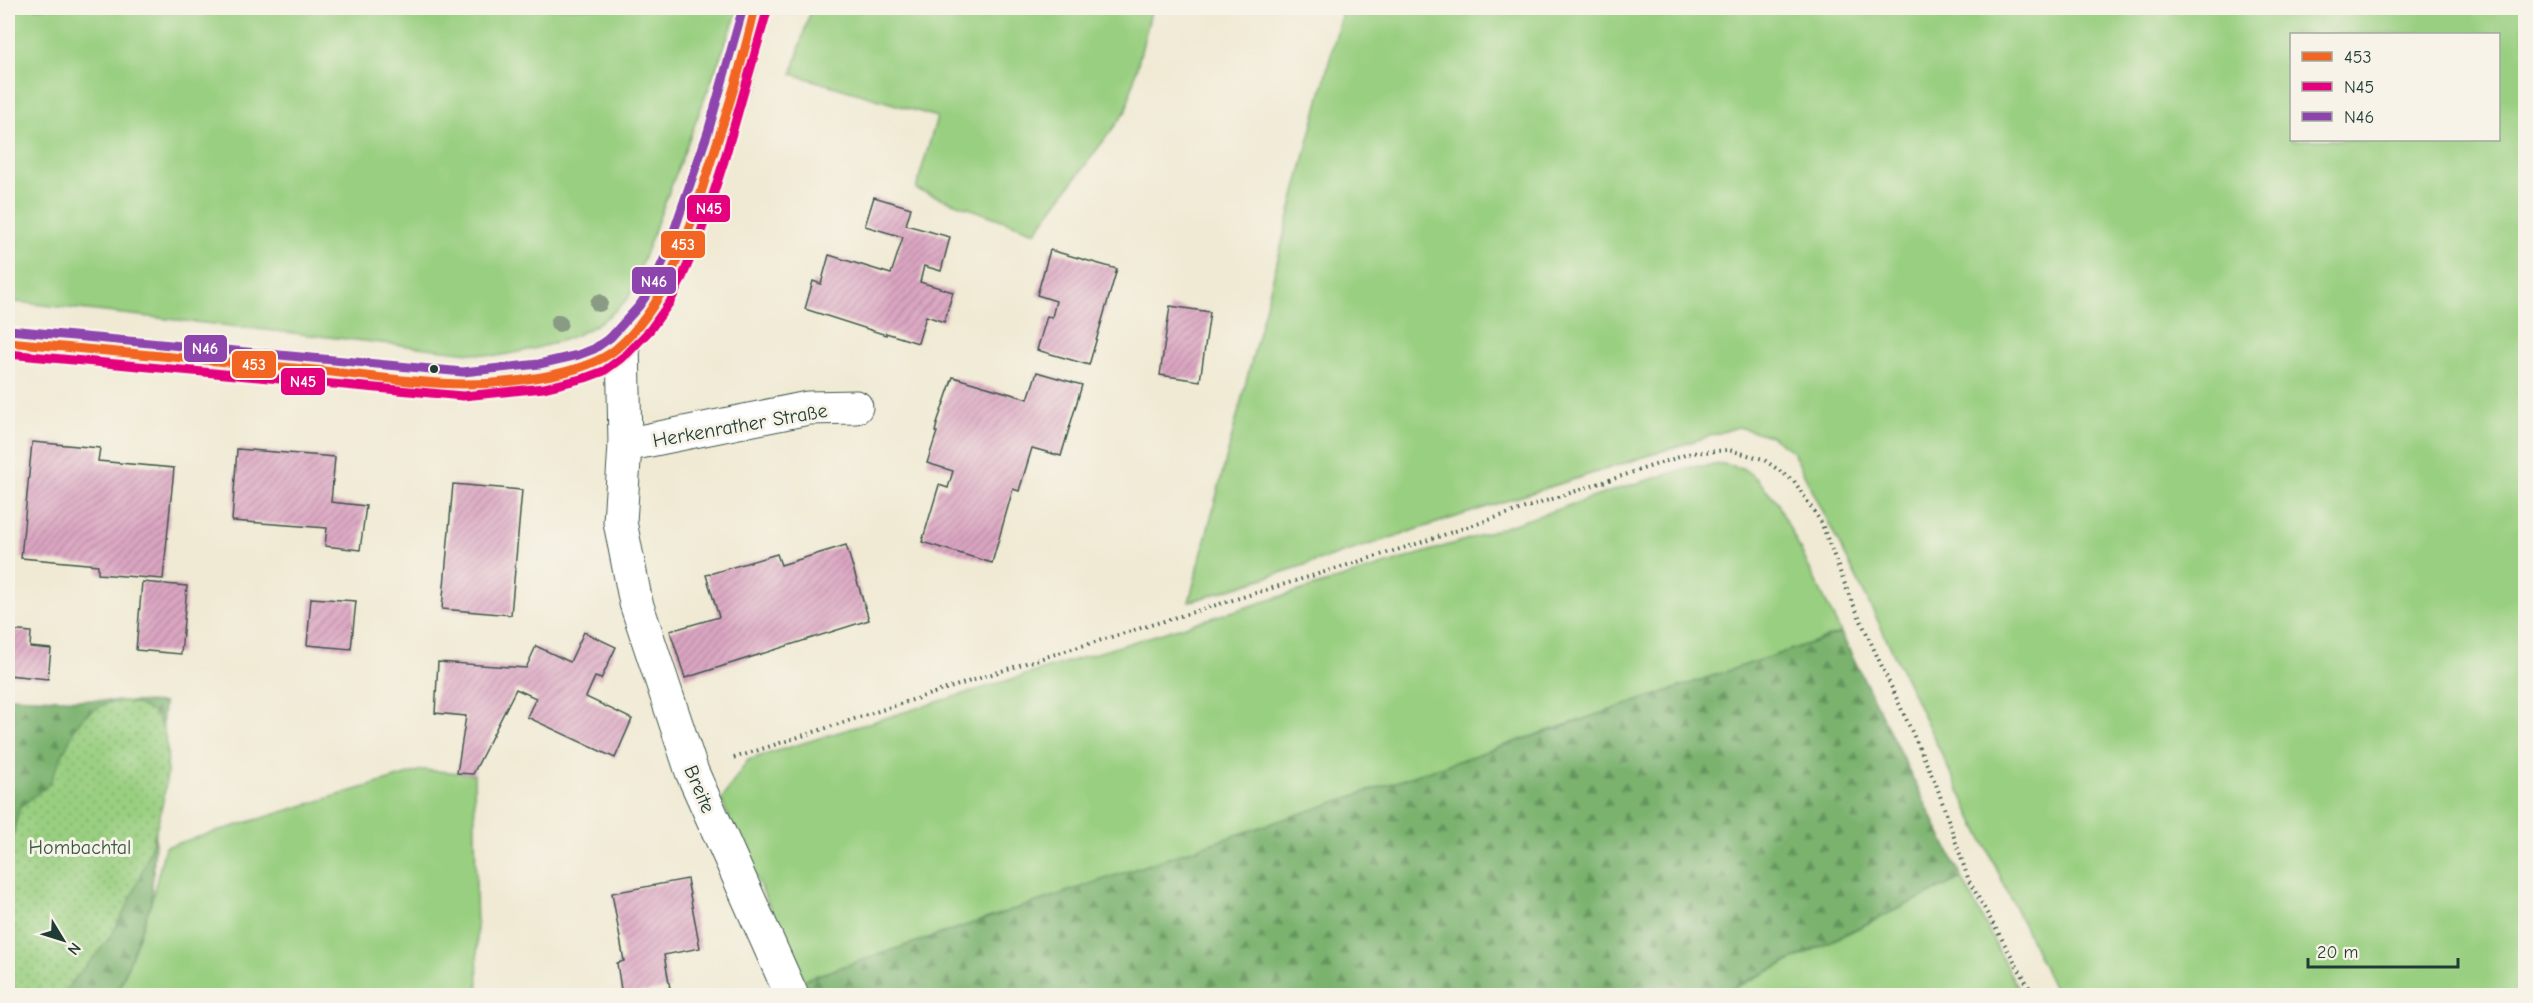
<svg xmlns="http://www.w3.org/2000/svg" width="2533" height="1003" viewBox="0 0 2533 1003" font-family="'Comic Neue',sans-serif">
	<style>
		.green { fill: #99cf80; stroke: #5c865a; stroke-width: 1.5; fill-rule: evenodd }
		.forest { fill: url(#forest-firs); stroke: #4c7851; stroke-width: 1.5 }
		.park { fill: url(#park-dots); stroke: #5c865a; stroke-width: 1.5 }
		.building { fill: url(#building-hatch) }
		.lines { fill: none; stroke-linecap: round; stroke-linejoin: round }
		.minor-casing { stroke: #3e574c; stroke-width: 35 }
		.major-casing { stroke: #3e574c; stroke-width: 35 }
		.path { stroke: #3e574c; stroke-width: 4; stroke-dasharray: 1.5 4.5; stroke-linecap: butt }
		.minor { stroke: #fff; stroke-width: 33 }
		.major { stroke: #eec469; stroke-width: 33 }
		.bus-1-casing { stroke: #f7f3e8; stroke-width: 14 }
		.bus-2-casing { stroke: #f7f3e8; stroke-width: 14 }
		.bus-3-casing { stroke: #f7f3e8; stroke-width: 14 }
		.bus-1 { stroke: #f26522; stroke-width: 9 }
		.bus-2 { stroke: #e5007d; stroke-width: 9 }
		.bus-3 { stroke: #8e44ad; stroke-width: 9 }
		.tree { fill: #8a9b84 }
		.bus-dot { fill: #1f3d34; stroke: #f7f3e8; stroke-width: 2 }
		.labels { text-anchor: middle; stroke-width: 6; stroke-linejoin: round; paint-order: stroke }
		.street-label { font-size: 20px; fill: #1f3d34; stroke: #f7f3e8 }
		.park-label { font-size: 20px; fill: #375a43; stroke: #f7f3e8 }
		.line-badge { stroke: #f7f3e8; stroke-width: 2 }
		.badge-label { font-size: 16px; text-anchor: middle; font-weight: bold; fill: #fff }
	</style>
	<defs>
		<pattern id="forest-firs" width="22" height="20" patternUnits="userSpaceOnUse" patternTransform="scale(1.5)"><rect width="22" height="20" fill="#7ab26e"/><path d="M5 1l3.5 6h-7zM16 11l3.5 6h-7z" fill="#63925b"/></pattern>
		<pattern id="park-dots" width="8" height="8" patternUnits="userSpaceOnUse" patternTransform="scale(1.5)"><rect width="8" height="8" fill="#99cf80"/><path d="M2 2h.1M6 6h.1" fill="none" stroke="#7ca96a" stroke-width="1.8" stroke-linecap="round"/></pattern>
		<pattern id="building-hatch" width="6" height="6" patternUnits="userSpaceOnUse" patternTransform="scale(1.5)"><rect width="6" height="6" fill="#dca5c2"/><path d="M-1 1l2-2M0 6l6-6M5 7l2-2" fill="none" stroke="#b2889e"/></pattern>
	</defs>
	<rect width="100%" height="100%" fill="#f7f3e8"/>
	<filter id="ink" filterUnits="userSpaceOnUse"><feTurbulence type="fractalNoise" baseFrequency=".0167" numOctaves="2"/><feDisplacementMap in="SourceGraphic" scale="12" xChannelSelector="R" yChannelSelector="G"/><feConvolveMatrix kernelMatrix="1 2 1 2 8 2 1 2 1" color-interpolation-filters="sRGB"/></filter>
	<filter id="wash" filterUnits="userSpaceOnUse"><feTurbulence type="fractalNoise" baseFrequency=".008" numOctaves="4" result="noise"/><feDisplacementMap in="SourceGraphic" scale="24" xChannelSelector="R" yChannelSelector="G"/><feGaussianBlur stdDeviation="1.35" result="paint"/><feColorMatrix in="noise" values="0 0 0 0 0 0 0 0 0 0 0 0 0 0 0 0 0 1.4 0 .05"/><feComposite in="paint" operator="in"/></filter>
	<g filter="url(#wash)">
		<rect width="100%" height="100%" fill="#f0ead4"/>
		<g class="green">
			<path d="M 8,8 L 739,8 L 629,297 C 595,336 546,348 497,356 L 8,301 Z"/>
			<polygon points="811,8 1152,8 1126,111 1035,232 916,189 937,117 792,74"/>
			<path d="M 1343,8 L 2525,8 L 2525,995 L 2057,995 L 1876,617 L 1793,452 L 1771,436 L 1738,427 L 1189,602 ZM 2292,34 L 2498,34 L 2498,140 L 2292,140 Z"/>
			<polygon points="1723,464 1742,468 1756,478 1776,500 1841,633 803,980 721,800 748,760 1475,537 1621,488 1692,467"/>
			<polygon points="422,770 474,774 478,995 117,996 151,903 165,847"/>
			<polygon points="1962,878 2021,995 1718,996"/>
		</g>
		<g class="forest">
			<polygon points="1841,633 1962,878 1718,995 811,996 803,980"/>
			<polygon points="8,697 164,703 151,903 117,995 8,996"/>
		</g>
		<path class="park" d="M 125,701 C 138,704 153,709 160,721 C 184,770 144,878 118,923 C 104,949 80,972 61,995 L 8,995 L 8,859 L 19,808 L 49,784 L 75,728 L 84,716 L 104,704 Z"/>
		<g id="blocks">
			<g class="building">
				<polygon points="874,197 911,208 906,225 950,237 941,271 924,266 920,282 953,292 944,322 926,316 918,343 886,333 886,335 805,309 813,281 821,284 829,255 891,274 903,237 865,226"/>
				<polygon points="1050,250 1117,269 1089,365 1037,350 1047,316 1052,317 1056,301 1037,295"/>
				<polygon points="1170,306 1210,312 1200,381 1160,375"/>
				<polygon points="1037,372 1082,385 1061,456 1032,448 1019,491 1013,489 992,563 922,542 939,485 948,488 953,471 927,463 937,432 935,432 938,420 953,377 1028,399"/>
				<polygon points="32,442 100,448 98,461 174,468 163,579 98,574 98,565 21,558"/>
				<polygon points="237,449 335,457 331,502 366,506 360,550 325,546 327,528 232,521"/>
				<polygon points="453,484 522,490 511,615 442,609"/>
				<polygon points="846,545 869,620 685,678 670,631 719,617 706,575 777,554 781,565"/>
				<polygon points="142,582 187,586 181,654 136,650"/>
				<polygon points="311,598 356,601 351,649 307,645"/>
				<polygon points="8,630 31,632 30,647 51,649 48,679 8,675"/>
				<polygon points="584,632 616,647 601,679 595,677 586,697 632,719 615,758 527,717 536,698 516,689 473,774 457,773 466,716 435,713 438,662 526,668 536,646 570,662"/>
				<polygon points="687,879 700,948 664,955 670,988 622,996 617,963 624,961 612,893"/>
			</g>
		</g>
	</g>
	<g filter="url(#ink)">
		<use href="#blocks" fill-opacity="0" stroke="#3e574c" stroke-width="1.5"/>
		<g class="lines">
			<defs>
				<g id="minor">
					<polyline points="623,340 625,445 620,522 636,603 692,772 792,996"/>
					<polyline points="625,445 808,408 856,407"/>
				</g>
				<path id="major" d="M 8,342 L 463,384 C 503,381 582,377 613,351 C 629,338 655,307 664,288 C 682,253 694,215 706,178 C 724,122 742,65 755,8"/>
			</defs>
			<use href="#minor" class="minor-casing"/>
			<use href="#major" class="major-casing"/>
			<polyline class="path" points="734,758 1026,663 1410,546 1691,453 1729,450 1763,459 1794,481 1821,522 1849,595 1936,784 1969,881 2034,996"/>
			<use href="#minor" class="minor"/>
			<use href="#major" class="major"/>
			<defs>
				<path id="bus-1" d="M 8,342 C 110,351 212,361 315,370 C 362,375 416,384 463,384 C 505,384 584,376 616,349 C 671,302 690,227 711,161 C 728,110 743,60 755,8"/>
				<polyline id="bus-2" points="8,354 463,396 544,388 585,378 604,371 627,354 650,330 670,302 681,280 699,238 724,161 767,11"/>
				<polyline id="bus-3" points="9,330 463,372 539,364 578,355 594,349 611,337 639,306 650,290 665,257 708,132 743,8"/>
			</defs>
			<use href="#bus-1" class="bus-1-casing"/>
			<use href="#bus-2" class="bus-2-casing"/>
			<use href="#bus-3" class="bus-3-casing"/>
			<use href="#bus-1" class="bus-1"/>
			<use href="#bus-2" class="bus-2"/>
			<use href="#bus-3" class="bus-3"/>
		</g>
		<g class="tree">
			<circle cx="599" cy="303" r="9"/>
			<circle cx="559" cy="323" r="9"/>
		</g>
	</g>
	<circle class="bus-dot" cx="434" cy="369" r="5"/>
	<g class="labels">
		<g class="street-label">
			<text transform="translate(740 425) rotate(-10)" y="7">Herkenrather Straße</text>
			<text transform="translate(700 789) rotate(67)" y="7">Breite</text>
		</g>
		<g class="park-label">
			<text x="80" y="854">Hombachtal</text>
		</g>
	</g>
	<g class="line-badge">
		<rect x="686" y="194" width="45" height="29" rx="6" fill="#e5007d"/>
		<rect x="660" y="230" width="46" height="29" rx="6" fill="#f26522"/>
		<rect x="631" y="266" width="46" height="29" rx="6" fill="#8e44ad"/>
		<rect x="183" y="334" width="45" height="29" rx="6" fill="#8e44ad"/>
		<rect x="231" y="350" width="46" height="29" rx="6" fill="#f26522"/>
		<rect x="280" y="367" width="46" height="29" rx="6" fill="#e5007d"/>
	</g>
	<g class="badge-label">
		<text x="709" y="214">N45</text>
		<text x="683" y="250">453</text>
		<text x="654" y="287">N46</text>
		<text x="205" y="354">N46</text>
		<text x="254" y="370">453</text>
		<text x="303" y="387">N45</text>
	</g>
	<rect width="2533" height="1003" fill="none" stroke="#f7f3e8" stroke-width="30"/>
	<rect x="2290" y="33" width="210" height="108" fill="#f7f3e8" stroke="#a1aaa0" stroke-width="1.5"/>
	<rect x="2302" y="52" width="30" height="9" fill="#f26522" stroke="#a1aaa0" stroke-width="1.5"/>
	<text x="2344" y="63" font-size="18" fill="#1f3d34">453</text>
	<rect x="2302" y="82" width="30" height="9" fill="#e5007d" stroke="#a1aaa0" stroke-width="1.5"/>
	<text x="2344" y="93" font-size="18" fill="#1f3d34">N45</text>
	<rect x="2302" y="112" width="30" height="9" fill="#8e44ad" stroke="#a1aaa0" stroke-width="1.5"/>
	<text x="2344" y="123" font-size="18" fill="#1f3d34">N46</text>
	<g transform="translate(63 940) rotate(128)" stroke="#f7f3e8" stroke-width="4.5" paint-order="stroke">
	<path d="M0-4.5L10 22L0 15L-10 22Z" fill="#1f3d34"/>
	<text y="-9" font-size="16" font-weight="bold" text-anchor="middle" fill="#1f3d34">N</text>
	</g>
	<path d="M2308 958v9h150v-9" fill="none" stroke="#1f3d34" stroke-width="3"/>
	<text x="2317" y="958" font-size="18" fill="#1f3d34" stroke="#f7f3e8" stroke-width="4.5" paint-order="stroke">20 m</text>
</svg>
